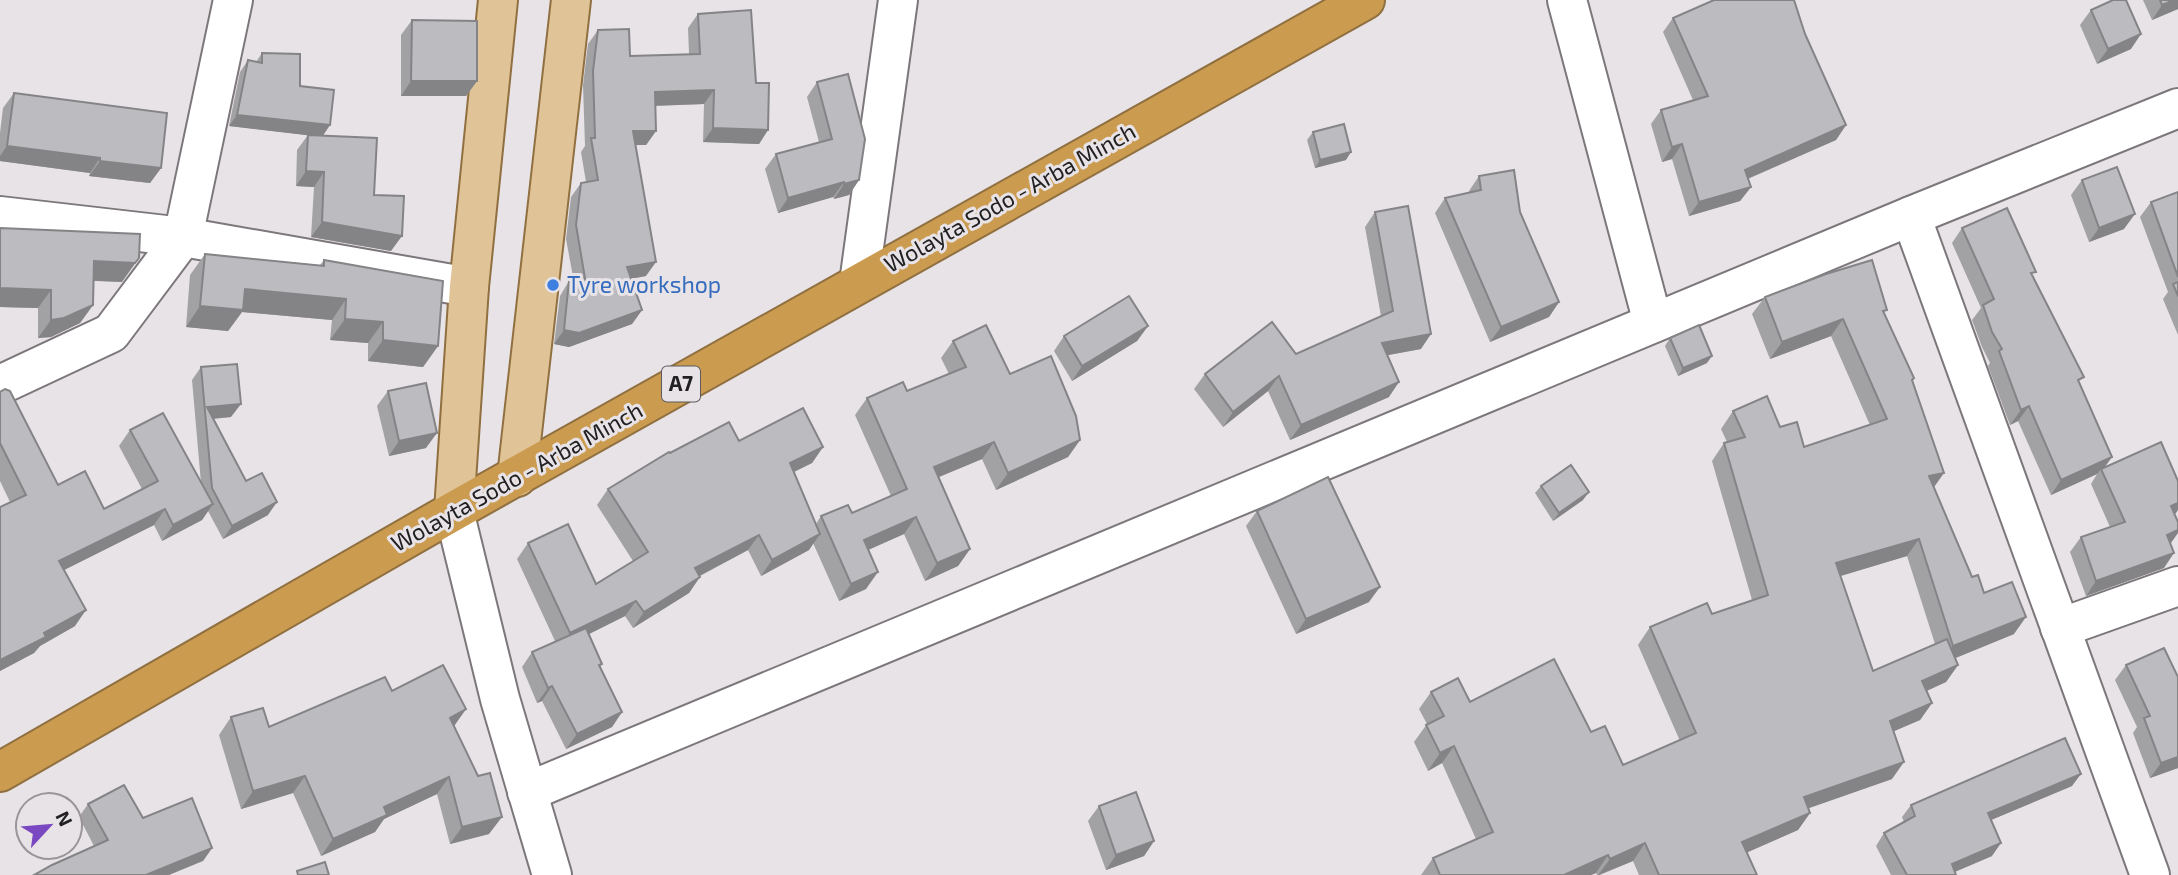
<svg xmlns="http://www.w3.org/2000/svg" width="2178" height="875" viewBox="0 0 2178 875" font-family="'Exo 2',sans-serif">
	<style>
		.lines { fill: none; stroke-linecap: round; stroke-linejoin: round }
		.minor-casing { stroke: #7b777b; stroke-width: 42 }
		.major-casing { stroke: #907040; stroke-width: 42 }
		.highway-casing { stroke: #907040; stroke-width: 42 }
		.minor { stroke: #fff; stroke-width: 38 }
		.major { stroke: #e0c396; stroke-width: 38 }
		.highway { stroke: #cb9b50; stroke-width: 38 }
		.wall { fill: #a2a2a5; fill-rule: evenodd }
		.shaded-wall { fill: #848486 }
		.building { fill: #bcbcc0; stroke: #848486; stroke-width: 2 }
		.shop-dot { fill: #3f7fe0; stroke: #e8e3e7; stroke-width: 2.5 }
		.labels { text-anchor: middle; stroke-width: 6; stroke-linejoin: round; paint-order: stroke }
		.shield { fill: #e8e3e7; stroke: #5d5b5d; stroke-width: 2 }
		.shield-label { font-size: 21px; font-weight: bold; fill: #222122 }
		.street-label { font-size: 23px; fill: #222122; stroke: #e8e3e7 }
		.shop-label { font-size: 23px; fill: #366cbe; stroke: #e8e3e7; text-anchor: start }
	</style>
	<rect width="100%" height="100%" fill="#e8e3e7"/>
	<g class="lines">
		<defs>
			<g id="minor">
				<polyline points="1567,0 1653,323"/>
				<polyline points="0,216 183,237 469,287"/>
				<polyline points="1911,216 2150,875"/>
				<polyline points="859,283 898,0"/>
				<polyline points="0,385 111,333 183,237 233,0"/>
				<polyline points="454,511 500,699 552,875"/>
				<polyline points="2060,628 2178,586"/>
				<polyline points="527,792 1911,216 2178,108"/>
			</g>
			<g id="major">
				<polyline points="517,477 571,0"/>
				<polyline points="454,511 469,287 498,0"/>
			</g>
			<polyline id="highway" points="0,772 454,511 1365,0"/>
		</defs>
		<use href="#minor" class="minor-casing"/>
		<use href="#major" class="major-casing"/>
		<use href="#highway" class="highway-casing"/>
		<use href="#minor" class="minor"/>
		<use href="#major" class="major"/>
		<use href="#highway" class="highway"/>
	</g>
	<g class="wall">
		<polygon points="2143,0 2178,0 2178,9 2152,20"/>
		<polygon points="2091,10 2131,49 2097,64 2080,25"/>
		<polygon points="698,14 756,83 768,130 759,144 703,142 704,104 655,106 656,131 646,145 636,145 646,276 631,279 642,310 632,324 569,347 554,344 560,296 569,281 574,282 566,239 571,197 581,183 586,182 581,152 585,146 583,85 588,44 598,30 630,56 689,54 688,28"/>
		<polygon points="1673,18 1805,34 1846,125 1836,140 1748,179 1751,187 1740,201 1689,216 1672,159 1662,162 1651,124 1661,110 1693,100 1663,32"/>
		<polygon points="412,20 477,81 466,96 401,96 401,35"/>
		<polygon points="262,53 300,86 330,125 322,136 374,195 391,251 311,237 314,187 296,186 297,150 308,135 229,126 240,72 248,60 256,62"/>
		<polygon points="817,82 859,180 849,195 834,199 833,197 778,213 765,169 776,154 819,142 807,97"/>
		<polygon points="14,93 161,168 150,183 89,176 90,173 0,161 0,133 3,108"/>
		<polygon points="1313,132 1346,160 1315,168 1307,140"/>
		<polygon points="1479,176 1520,212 1559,302 1549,317 1490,342 1435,213 1445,198 1469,193 1469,191"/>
		<polygon points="2082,180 2124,229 2089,242 2071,195"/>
		<polygon points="2178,192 2178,335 2163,299 2168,292 2140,217 2151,202"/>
		<polygon points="1375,212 1421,349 1388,355 1389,397 1290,440 1268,391 1223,427 1194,389 1205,374 1296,354 1381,316 1365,227"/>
		<polygon points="0,228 122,282 94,281 93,305 80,323 51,337 38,338 38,308 0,307"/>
		<polygon points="1962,228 2033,276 2079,384 2104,467 2176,513 2174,514 2170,543 2164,568 2086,596 2070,552 2081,537 2110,527 2091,484 2097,474 2051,495 2018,421 2010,425 1988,366 1990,363 1982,347 1972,320 1981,308 1952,243"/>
		<polygon points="205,254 320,265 324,260 438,346 423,367 368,361 368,343 330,340 332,320 242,312 228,331 186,327 190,275"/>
		<path d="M 1765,297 L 1885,314 L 1914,378 L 1912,381 L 1934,487 L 1972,577 L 2014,634 L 1955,658 L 1958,665 L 1946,682 L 1927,691 L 1932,703 L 1920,720 L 1894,731 L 1892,779 L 1809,808 L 1810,813 L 1798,830 L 1747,852 L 1757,875 L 1639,875 L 1633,861 L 1600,875 L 1597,875 L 1596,873 L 1591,875 L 1421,875 L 1433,858 L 1476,839 L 1442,763 L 1428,771 L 1414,742 L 1427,724 L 1419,709 L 1431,692 L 1591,732 L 1623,765 L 1680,741 L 1638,645 L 1650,627 L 1712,614 L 1752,600 L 1712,461 L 1724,443 L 1727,442 L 1721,429 L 1733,411 L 1780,427 L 1804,447 L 1870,425 L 1831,336 L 1770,359 L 1752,314 ZM 1907,556 L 1935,644 L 1873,671 L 1840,576 Z"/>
		<polygon points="1148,326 1137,341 1072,381 1054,351 1064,336"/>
		<polygon points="1670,338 1707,363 1678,376 1665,346"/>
		<polygon points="953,341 1010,374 1080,440 1068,457 996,490 982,459 939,477 970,549 958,566 925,581 904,534 868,550 866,589 839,601 813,543 809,550 761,576 748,550 700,576 689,593 633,628 625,616 589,634 602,664 600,667 622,712 612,727 566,749 542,701 537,703 522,667 532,652 555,641 517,559 528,543 596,584 633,561 597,505 608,489 670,453 739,441 823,447 812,463 794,472 816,524 821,516 852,513 891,496 855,415 867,398 907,391 949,374 941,358"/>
		<polygon points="201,367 231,417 214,419 246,481 268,515 223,539 208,511 202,520 162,541 154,525 64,570 75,626 40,646 34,653 0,671 0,507 10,502 0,481 0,392 58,485 104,509 142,489 119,446 130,430 201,483 192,380"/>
		<polygon points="388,391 426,448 389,456 377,406"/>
		<polygon points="1541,486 1583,500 1553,521 1535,493"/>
		<polygon points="1257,511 1369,602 1296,634 1246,526"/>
		<polygon points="2126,665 2178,677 2178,768 2150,778 2133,733 2137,727 2115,680"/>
		<polygon points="392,691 466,709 454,726 489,834 450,844 437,794 384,819 375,832 321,856 293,793 241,809 219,735 231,717 269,727"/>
		<polygon points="2072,786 1991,820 1992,856 1955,872 1956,875 1891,875 1876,846 1884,833 1904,822 1902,817 1911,805"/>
		<polygon points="88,804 143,818 212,848 203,861 94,846 79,817"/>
		<polygon points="1099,806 1154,841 1144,856 1106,870 1088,821"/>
	</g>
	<g class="shaded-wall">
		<polygon points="2174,0 2178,0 2178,9 2152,20 2162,5"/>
		<polygon points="2141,34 2131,49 2097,64 2108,49"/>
		<polygon points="411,81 477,81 466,96 401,96"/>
		<polygon points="714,90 704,104 645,106 655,92"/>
		<polygon points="237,115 330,125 322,137 229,126"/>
		<polygon points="1846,125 1836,140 1735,184 1745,170"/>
		<polygon points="713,128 768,130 759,144 703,142"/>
		<polygon points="633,131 656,131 646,145 624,145"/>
		<polygon points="1682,144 1672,159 1662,162 1672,147"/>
		<polygon points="7,146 100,158 90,173 0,161 0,156"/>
		<polygon points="1351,152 1346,160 1315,168 1320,160"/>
		<polygon points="100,161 161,168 150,183 89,176"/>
		<polygon points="306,171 324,172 314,187 296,186"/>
		<polygon points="859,180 849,195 834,199 844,184"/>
		<polygon points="844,182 833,197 778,213 788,198"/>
		<polygon points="1751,187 1740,201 1689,216 1699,202"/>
		<polygon points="2135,214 2124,229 2089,242 2099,228"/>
		<polygon points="322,222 402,236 391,251 311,237"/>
		<polygon points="139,258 122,282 81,280 94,261"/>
		<polygon points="656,262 646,276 617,281 627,267"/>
		<polygon points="0,288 51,290 38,308 0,307"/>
		<polygon points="245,289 346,299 332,320 242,312 228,331 186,327 200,306"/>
		<polygon points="1559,302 1549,317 1490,342 1501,327"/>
		<polygon points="93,305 80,323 51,337 38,338 51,320"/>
		<polygon points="642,310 632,324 569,347 554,344 564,330"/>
		<polygon points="345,319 383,322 368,343 330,340"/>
		<polygon points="1843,319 1831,336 1770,359 1782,342"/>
		<polygon points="1148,326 1137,341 1072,381 1082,366"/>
		<polygon points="1431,334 1421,349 1372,358 1382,343"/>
		<polygon points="383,340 438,346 423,367 368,361"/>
		<polygon points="1712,356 1707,363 1678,376 1683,368"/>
		<polygon points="1279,376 1268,391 1223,427 1233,412"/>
		<polygon points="1399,382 1389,397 1290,440 1301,425"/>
		<polygon points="241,404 231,417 206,419 207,407"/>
		<polygon points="2029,406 2018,421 2010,425 2021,410"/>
		<polygon points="437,433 426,448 389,456 399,441"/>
		<polygon points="1080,440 1068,457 996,490 1008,473"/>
		<polygon points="994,442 982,459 922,484 934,467"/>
		<polygon points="823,447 812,463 779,479 790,463"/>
		<polygon points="2112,457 2102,471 2101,469 2097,474 2051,495 2061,480"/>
		<polygon points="1944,473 1932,490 1929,476"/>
		<polygon points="1589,492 1583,500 1553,521 1559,513"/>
		<polygon points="277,502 268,515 223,539 232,526"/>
		<polygon points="2178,503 2178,510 2176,513 2161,520 2171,506"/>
		<polygon points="213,504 202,520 162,541 173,525"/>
		<polygon points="165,509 154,525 48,578 59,561"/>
		<polygon points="916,517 904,534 852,557 864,540"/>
		<polygon points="2178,530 2178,533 2171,543 2167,535"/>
		<polygon points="820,534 809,550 761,576 772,560"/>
		<polygon points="759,535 748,550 684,584 695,568"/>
		<polygon points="1919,539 1907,556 1824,581 1836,563"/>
		<polygon points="970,549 958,566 925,581 937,563"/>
		<polygon points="2174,553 2164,568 2086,596 2096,581"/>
		<polygon points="878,572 866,589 839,601 851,584"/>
		<polygon points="700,577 689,593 633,628 644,612"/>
		<polygon points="1380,587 1369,602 1296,634 1306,619"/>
		<polygon points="636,601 625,616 559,649 570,633"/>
		<polygon points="86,610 75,626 40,646 34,653 0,671 0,660 44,633"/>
		<polygon points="2026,617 2014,634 1941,664 1953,646"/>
		<polygon points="1958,665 1946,682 1910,698 1922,681"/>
		<polygon points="552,686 542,701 537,703 548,688"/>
		<polygon points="1932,703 1920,720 1878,738 1890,721"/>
		<polygon points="466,709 454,726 450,718"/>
		<polygon points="622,712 612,727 566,749 577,734"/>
		<polygon points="1454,746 1442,763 1428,771 1440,753"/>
		<polygon points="2178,757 2178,768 2150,778 2161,763"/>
		<polygon points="1904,762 1892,779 1792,814 1804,797"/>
		<polygon points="2081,774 2072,786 1979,825 1988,813"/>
		<polygon points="305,776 293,793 241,809 253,791"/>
		<polygon points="449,777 437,794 384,819 375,832 321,856 333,839 384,807"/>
		<polygon points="1810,813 1798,830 1730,860 1742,842"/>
		<polygon points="502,817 489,834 450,844 462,827"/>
		<polygon points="1154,841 1144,856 1106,870 1116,855"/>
		<polygon points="1645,843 1633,861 1598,875 1610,859"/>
		<polygon points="2001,843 1992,856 1947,875 1952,864"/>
		<polygon points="212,848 203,861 169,875 146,875"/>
		<polygon points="1608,855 1596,873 1591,875 1564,875"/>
	</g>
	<g class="building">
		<polygon points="1714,0 1794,0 1805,34 1846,125 1745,170 1751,187 1699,202 1682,144 1672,147 1661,110 1708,96 1673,18"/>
		<polygon points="2113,0 2126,0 2141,34 2108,49 2091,10"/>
		<polygon points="2160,0 2174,0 2162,5"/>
		<polygon points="751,10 756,83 769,83 768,130 713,128 714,90 655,92 656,131 633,131 656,262 627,267 642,310 579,333 564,330 569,281 586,284 576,225 581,183 598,180 591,138 595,138 593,71 598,30 629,29 630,56 700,54 698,14"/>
		<polygon points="412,20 477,21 477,81 411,81"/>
		<polygon points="262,53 300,54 300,86 334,90 330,125 237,115 248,60 262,63"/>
		<polygon points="848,74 865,139 859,180 844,184 844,182 788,198 776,154 832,139 817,82"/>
		<polygon points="14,93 167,113 161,168 100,161 100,158 7,146"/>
		<polygon points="1344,124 1351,152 1320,160 1313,132"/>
		<polygon points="308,135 377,138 374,195 404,196 402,236 322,222 324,172 306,171"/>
		<polygon points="2117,167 2135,214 2099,228 2082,180"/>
		<polygon points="1514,170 1520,212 1559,302 1501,327 1445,198 1481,190 1479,176"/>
		<polygon points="2178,192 2178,277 2151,202"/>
		<polygon points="1408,206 1431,334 1382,343 1399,382 1301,425 1279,376 1233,412 1205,374 1272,322 1296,354 1393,311 1375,212"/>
		<polygon points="2007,208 2036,272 2031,273 2084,377 2078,380 2112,457 2061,480 2029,406 2021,410 1999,351 2002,349 1992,332 1983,305 1994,299 1962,228"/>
		<polygon points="0,228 140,234 139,258 135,263 94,261 93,305 64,318 51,320 51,290 0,288"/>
		<polygon points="205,254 324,266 324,260 443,281 438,346 383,340 383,322 345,319 346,299 245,289 243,310 200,306"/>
		<polygon points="1872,260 1887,310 1883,311 1914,378 1912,380 1944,473 1929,476 1972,577 1978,575 1984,593 2012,582 2026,617 1953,646 1919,539 1836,563 1873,671 1947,639 1958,665 1922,681 1932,703 1890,721 1904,762 1804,797 1810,813 1742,842 1757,875 1659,875 1645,843 1610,859 1608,855 1564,875 1440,875 1433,858 1493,832 1454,746 1440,753 1426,725 1444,716 1431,692 1458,678 1470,702 1554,659 1591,732 1605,726 1623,765 1696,733 1650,627 1707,603 1712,614 1768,595 1724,443 1745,437 1733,411 1767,396 1780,427 1797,422 1804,447 1887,419 1843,319 1782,342 1765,297 1826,274"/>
		<polygon points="2178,282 2178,296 2173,284"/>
		<polygon points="1129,296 1148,326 1082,366 1064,336"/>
		<polygon points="986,325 1010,374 1051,356 1076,416 1080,440 1008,473 994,442 934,467 970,549 937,563 916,517 864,540 878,572 851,584 821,516 848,505 852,513 907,489 867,398 903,382 907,391 966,367 953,341"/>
		<polygon points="1699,325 1712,356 1683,368 1670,338"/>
		<polygon points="237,364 241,404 207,407 246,481 262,473 277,502 232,526 212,488 201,367"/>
		<polygon points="426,383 437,433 399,441 388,391"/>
		<polygon points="5,389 10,391 58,485 85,471 104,509 158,481 130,430 163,413 213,504 173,525 165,509 59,561 86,610 44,633 46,637 0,660 0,507 26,495 0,443 0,392"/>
		<polygon points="803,408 823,447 790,463 820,534 772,560 759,535 695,568 700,577 644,612 636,601 570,633 528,543 568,524 596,584 648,552 608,489 669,452 670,453 729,422 739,441"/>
		<polygon points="2161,442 2178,481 2178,503 2171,506 2178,522 2178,530 2167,535 2174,553 2096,581 2081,537 2125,522 2101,469"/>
		<polygon points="1571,465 1589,492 1559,513 1541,486"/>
		<polygon points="1328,477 1380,587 1306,619 1257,511"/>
		<polygon points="586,628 602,664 599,665 622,712 577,734 552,686 548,688 532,652"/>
		<polygon points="2164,648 2178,677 2178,757 2161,763 2144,718 2150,716 2126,665"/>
		<polygon points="443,665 466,709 450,718 478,776 490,773 502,817 462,827 449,777 384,807 387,815 333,839 305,776 253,791 231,717 263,708 269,727 385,677 392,691"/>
		<polygon points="2065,738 2081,774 1988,813 2001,843 1952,864 1956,875 1907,875 1884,833 1915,816 1911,805"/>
		<polygon points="124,785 143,818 192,798 212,848 146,875 34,875 52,865 108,840 88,804"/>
		<polygon points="1136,792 1154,841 1116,855 1099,806"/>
		<polygon points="325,862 329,875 298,875 297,871"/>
	</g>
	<circle class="shop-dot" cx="553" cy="285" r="7"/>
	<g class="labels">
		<rect class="shield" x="662" y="366.5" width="38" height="35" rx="5"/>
		<g class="shield-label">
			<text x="681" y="391">A7</text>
		</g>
		<g class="street-label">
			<text transform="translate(1010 198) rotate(-29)" y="8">Wolayta Sodo - Arba Minch</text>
			<text transform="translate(517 477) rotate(-29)" y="8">Wolayta Sodo - Arba Minch</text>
		</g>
		<g class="shop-label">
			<text x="567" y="293">Tyre workshop</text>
		</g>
	</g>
	<g transform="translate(49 826) rotate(64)"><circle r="33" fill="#e8e3e7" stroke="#999598" stroke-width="2"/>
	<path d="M0-5L12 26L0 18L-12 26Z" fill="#7a48c0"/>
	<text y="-10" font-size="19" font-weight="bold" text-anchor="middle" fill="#222122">N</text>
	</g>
</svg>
